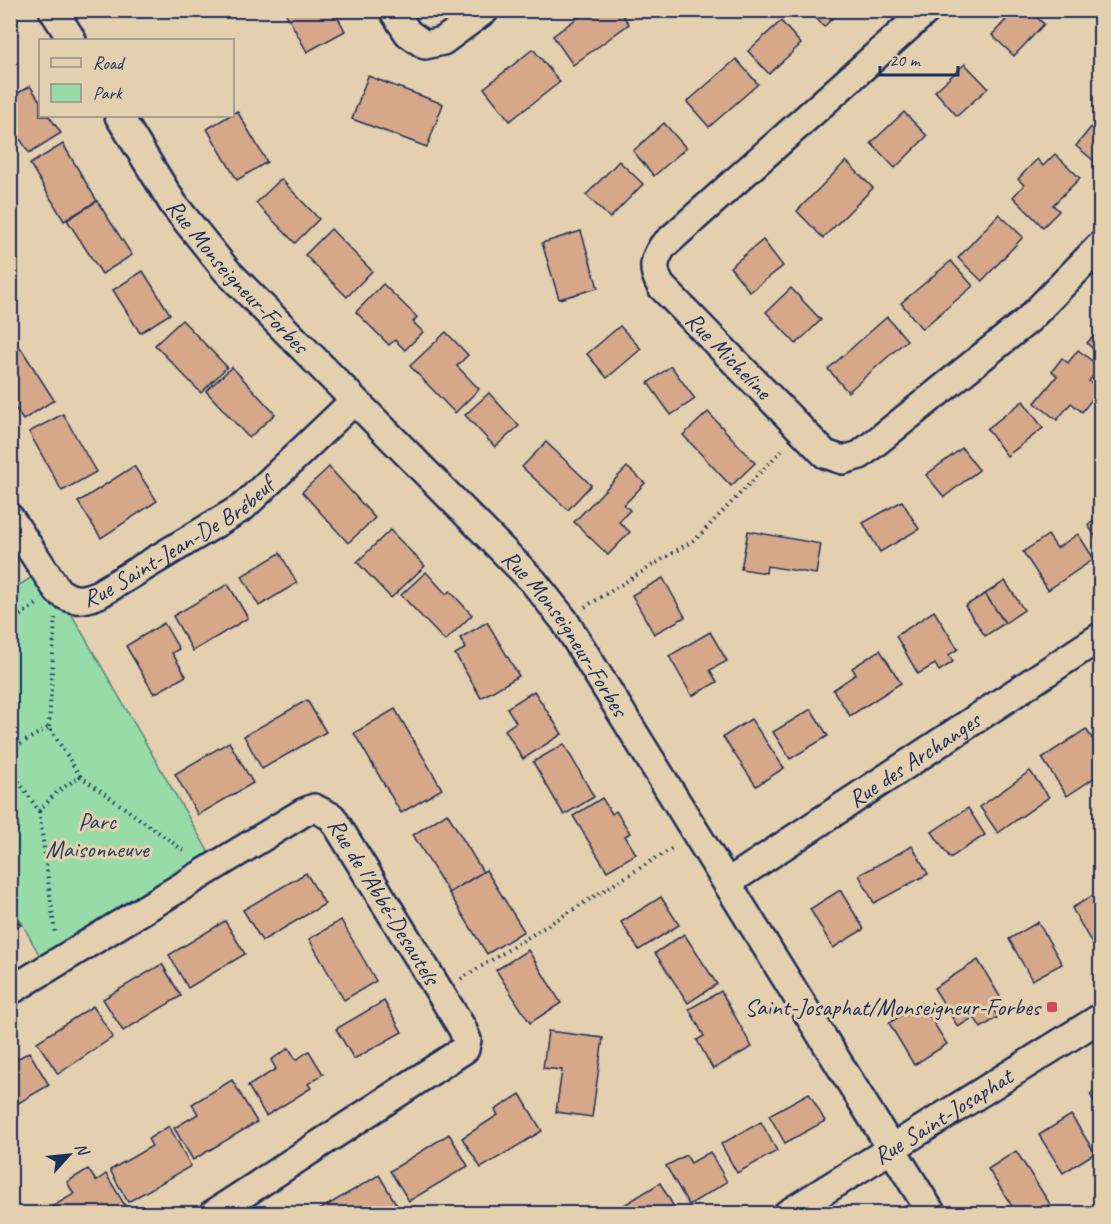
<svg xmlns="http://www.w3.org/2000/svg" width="1111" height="1224" viewBox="0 0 1111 1224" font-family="Caveat,sans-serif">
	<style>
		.green { fill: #96dba8; stroke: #588583; stroke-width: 1.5 }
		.building { fill: #d6a788; stroke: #1b2f5e; stroke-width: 1.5 }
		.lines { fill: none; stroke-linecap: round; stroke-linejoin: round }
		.minor-casing { stroke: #1b2f5e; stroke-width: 32 }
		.path { stroke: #1b2f5e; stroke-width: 4; stroke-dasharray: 1.5 4.5; stroke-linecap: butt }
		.minor { stroke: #e4cfae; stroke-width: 27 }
		.poi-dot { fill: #d1495b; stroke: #e4cfae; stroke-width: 2 }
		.labels { text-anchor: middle; stroke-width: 6; stroke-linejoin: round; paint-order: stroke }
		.street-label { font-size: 24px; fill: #1b2f5e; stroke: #e4cfae }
		.park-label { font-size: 24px; fill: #274065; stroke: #e4cfae }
		.poi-label { font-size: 24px; fill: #1b2f5e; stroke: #e4cfae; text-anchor: end }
	</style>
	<rect width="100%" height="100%" fill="#e4cfae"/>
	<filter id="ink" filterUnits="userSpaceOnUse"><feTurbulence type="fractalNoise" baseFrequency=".0167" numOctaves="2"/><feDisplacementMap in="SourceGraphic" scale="12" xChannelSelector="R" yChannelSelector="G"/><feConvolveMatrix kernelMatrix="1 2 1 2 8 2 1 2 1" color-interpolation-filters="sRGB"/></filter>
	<g filter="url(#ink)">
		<polygon class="green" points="43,570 58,591 216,865 47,969 11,903 10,591"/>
		<g class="building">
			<polygon points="284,10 334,10 345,31 307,52"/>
			<polygon points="588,10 619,10 629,24 573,65 553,36"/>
			<polygon points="809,10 840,10 824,27"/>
			<polygon points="1015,10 1029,10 1044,24 1014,56 992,35"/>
			<polygon points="781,21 801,44 769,74 748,51"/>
			<polygon points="533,49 560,82 510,121 484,88"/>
			<polygon points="736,59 758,84 709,127 687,102"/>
			<polygon points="965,64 988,88 957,116 935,91"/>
			<polygon points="368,76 443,104 427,147 352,119"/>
			<polygon points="30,86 40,101 40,116 49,116 61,133 29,153 10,123 10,98"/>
			<polygon points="237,111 267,162 237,180 207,129"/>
			<polygon points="904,112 927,136 895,168 871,143"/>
			<polygon points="1100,116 1100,163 1099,165 1076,146"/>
			<polygon points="664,123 686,148 654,176 633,151"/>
			<polygon points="63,144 97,201 64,221 30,164"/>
			<polygon points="1055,154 1080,178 1053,205 1059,211 1043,227 1013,197 1024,185 1018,179 1037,159 1043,166"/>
			<polygon points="619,161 643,184 610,218 586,195"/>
			<polygon points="846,161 873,188 823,238 797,211"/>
			<polygon points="281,179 319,219 295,243 256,203"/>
			<polygon points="97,201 132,255 102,274 67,220"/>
			<polygon points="999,214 1023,237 982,281 958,258"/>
			<polygon points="331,229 372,271 347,297 305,255"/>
			<polygon points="581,231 598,288 559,299 542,243"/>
			<polygon points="763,240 783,266 750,292 730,267"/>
			<polygon points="951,261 973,286 922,329 901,303"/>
			<polygon points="143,271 170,314 140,333 113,290"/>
			<polygon points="383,284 417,317 413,322 423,332 405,350 395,340 389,345 356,312"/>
			<polygon points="791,288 821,320 796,344 766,312"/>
			<polygon points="887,317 907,340 848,392 828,369"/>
			<polygon points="182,320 227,367 201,393 155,345"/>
			<polygon points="620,326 641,349 607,378 587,354"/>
			<polygon points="1100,329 1100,356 1087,343"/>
			<polygon points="446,332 468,355 457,366 479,389 455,413 410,366"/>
			<polygon points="20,347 54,400 23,420 10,400 10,353"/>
			<polygon points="1078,350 1100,367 1089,381 1100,389 1082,412 1071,403 1057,420 1035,403 1057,376 1052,371 1062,358 1068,363"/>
			<polygon points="671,366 695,399 671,415 648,383"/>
			<polygon points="232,367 275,414 249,438 206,391"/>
			<polygon points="489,393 519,426 495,447 465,415"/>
			<polygon points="1023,401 1043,428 1007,456 987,429"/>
			<polygon points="708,412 755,463 731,486 683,435"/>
			<polygon points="63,414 96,472 62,491 29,432"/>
			<polygon points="546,442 591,485 568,510 522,467"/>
			<polygon points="962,448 979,470 944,497 926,475"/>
			<polygon points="134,466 157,501 101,538 78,502"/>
			<polygon points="329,467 375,518 348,543 302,492"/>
			<polygon points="627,467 645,483 624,505 630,510 619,522 630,532 608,555 574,522"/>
			<polygon points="902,501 919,529 880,552 863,523"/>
			<polygon points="1100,517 1100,544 1088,525"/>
			<polygon points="390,530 425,566 391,598 357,562"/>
			<polygon points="748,531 821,544 816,574 767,566 766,573 741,569"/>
			<polygon points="1078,534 1094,559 1048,590 1023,552 1048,535 1057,548"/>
			<polygon points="280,553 297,583 259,606 242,576"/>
			<polygon points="426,572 446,594 450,591 472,615 445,641 401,595"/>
			<polygon points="663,578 685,617 654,634 632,595"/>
			<polygon points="1005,581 1024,610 1005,623 985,594"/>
			<polygon points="228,584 248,618 193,651 173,616"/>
			<polygon points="985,594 1005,623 985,636 965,606"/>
			<polygon points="934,611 958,649 949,655 953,662 939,671 935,664 918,674 896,636"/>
			<polygon points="487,622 519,676 481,698 455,654 466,648 460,638"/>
			<polygon points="164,623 179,649 172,653 186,676 154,694 126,646"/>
			<polygon points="710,632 727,661 710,670 717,682 692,696 669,656"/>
			<polygon points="880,650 901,683 850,716 833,690 856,674 852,668"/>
			<polygon points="534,691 562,734 523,759 505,730 516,722 507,708"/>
			<polygon points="307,700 326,732 262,769 244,736"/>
			<polygon points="395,709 442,789 401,813 354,733"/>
			<polygon points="811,709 828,736 790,759 773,732"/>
			<polygon points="751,719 784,768 756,786 723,737"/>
			<polygon points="1086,729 1100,751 1100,774 1067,796 1042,758"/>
			<polygon points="229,742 253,783 198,815 175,774"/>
			<polygon points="564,744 594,797 564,815 533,762"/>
			<polygon points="1030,771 1049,797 998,833 980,807"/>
			<polygon points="602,798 612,814 616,811 630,833 625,836 636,854 607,871 573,816"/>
			<polygon points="968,808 985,835 950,858 932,832"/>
			<polygon points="447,813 483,872 449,893 413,835"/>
			<polygon points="912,846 928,874 874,903 859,875"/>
			<polygon points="486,870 524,931 487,954 449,893"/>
			<polygon points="306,873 325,904 262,941 243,910"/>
			<polygon points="840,890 864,929 833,948 810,909"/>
			<polygon points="1100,891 1100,946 1095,949 1072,908"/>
			<polygon points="661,897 679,925 639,950 621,922"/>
			<polygon points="10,908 21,925 10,932"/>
			<polygon points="341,920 376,981 344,1000 309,939"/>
			<polygon points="225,921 245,954 188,988 169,955"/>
			<polygon points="1038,922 1062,964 1032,980 1009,939"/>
			<polygon points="684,934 717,984 688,1003 655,953"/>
			<polygon points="528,950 561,1003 530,1023 496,970"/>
			<polygon points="978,960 1002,1000 991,1007 998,1017 981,1028 974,1017 958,1027 934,988"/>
			<polygon points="162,964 181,996 123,1031 103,999"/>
			<polygon points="721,991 752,1047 713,1069 697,1040 704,1036 689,1009"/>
			<polygon points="384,1001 402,1032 354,1059 336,1029"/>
			<polygon points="921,1003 947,1044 914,1065 889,1023"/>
			<polygon points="93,1006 113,1037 58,1074 37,1042"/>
			<polygon points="548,1031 603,1038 592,1117 556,1112 562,1070 543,1068"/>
			<polygon points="289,1048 296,1060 309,1051 323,1074 308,1084 311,1088 266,1116 248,1086 276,1069 271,1060"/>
			<polygon points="29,1052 49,1085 10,1108 10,1063"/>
			<polygon points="232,1080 257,1122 193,1160 174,1128 198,1114 192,1104"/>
			<polygon points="1100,1088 1100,1113 1090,1094"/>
			<polygon points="809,1093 825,1121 785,1143 769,1115"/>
			<polygon points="520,1094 542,1131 481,1168 462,1138 498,1115 495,1110"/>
			<polygon points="1071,1115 1095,1153 1063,1173 1039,1135"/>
			<polygon points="761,1122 777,1151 737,1173 721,1144"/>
			<polygon points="169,1126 191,1166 128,1202 110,1170 152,1146 148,1139"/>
			<polygon points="449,1134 468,1166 409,1201 390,1171"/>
			<polygon points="1016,1151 1050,1204 1035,1214 1017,1214 988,1169"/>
			<polygon points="710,1152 727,1182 689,1205 666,1166 686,1155 691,1163"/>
			<polygon points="88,1169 96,1181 106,1174 129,1212 51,1214 48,1209 74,1194 67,1182"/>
			<polygon points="379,1175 401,1212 314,1214 314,1213"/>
			<polygon points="660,1183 677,1212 625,1214 621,1207"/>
		</g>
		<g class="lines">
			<defs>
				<g id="minor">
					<polyline points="53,10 72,40"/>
					<polyline points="393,10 408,33 425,45 443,41 485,10"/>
					<path id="s1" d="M 927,10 L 663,246 C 653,261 652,270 661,286 L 825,454 L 843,460 L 860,455 L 1028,320 L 1100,246"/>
					<path id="s2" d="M 119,116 L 174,205 L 227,271 L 533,581 L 564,620 L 932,1214"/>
					<path id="s3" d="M 10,518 L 58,591 C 73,602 82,601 99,594 L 243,507 L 354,401"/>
					<path id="s4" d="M 727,883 L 1100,637"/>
					<path id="s5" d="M 10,991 L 304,812 L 314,808 L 332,817 L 462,1028 L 467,1040 L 465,1049 L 213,1214"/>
					<path id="s6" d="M 787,1214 L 1100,1018"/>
				</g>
			</defs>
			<use href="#minor" class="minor-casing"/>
			<g class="path">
				<polyline points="585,607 697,538 784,448"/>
				<polyline points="10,622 37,604"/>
				<polyline points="49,727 55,618"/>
				<polyline points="10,750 49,727 80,776 57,792 39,811 10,769"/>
				<polyline points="80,776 187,853"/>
				<polyline points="39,811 55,933"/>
				<polyline points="461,979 674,847"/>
			</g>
			<use href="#minor" class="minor"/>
		</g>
	</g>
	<rect class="poi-dot" x="1046" y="1001" width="12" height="12" rx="3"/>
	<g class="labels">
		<g class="street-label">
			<text dy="8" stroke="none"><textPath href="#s2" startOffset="200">Rue Monseigneur-Forbes</textPath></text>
			<text dy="8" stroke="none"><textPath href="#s1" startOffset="494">Rue Micheline</textPath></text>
			<text dy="8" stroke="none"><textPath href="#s3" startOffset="226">Rue Saint-Jean-De Brébeuf</textPath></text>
			<text dy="8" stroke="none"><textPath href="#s2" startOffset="686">Rue Monseigneur-Forbes</textPath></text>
			<text dy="8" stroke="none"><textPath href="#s4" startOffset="224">Rue des Archanges</textPath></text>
			<text dy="8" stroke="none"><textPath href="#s5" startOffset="474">Rue de l'Abbé-Desautels</textPath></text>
			<text dy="8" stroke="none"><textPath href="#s6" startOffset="184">Rue Saint-Josaphat</textPath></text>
		</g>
		<g class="park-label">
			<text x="97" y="829">Parc<tspan x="97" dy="28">Maisonneuve</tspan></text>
		</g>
		<g class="poi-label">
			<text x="1040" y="1015">Saint-Josaphat/Monseigneur-Forbes</text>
		</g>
	</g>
	<rect width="1111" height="1224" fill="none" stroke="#e4cfae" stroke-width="36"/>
	<rect x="18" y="18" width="1075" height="1188" fill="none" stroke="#1b2f5e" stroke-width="2" filter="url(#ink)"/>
	<rect x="39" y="39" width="195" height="78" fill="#e4cfae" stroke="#948f8e" stroke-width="1.5"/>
	<rect x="51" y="58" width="30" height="9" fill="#e4cfae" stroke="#948f8e" stroke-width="1.5"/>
	<text x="93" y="69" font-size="18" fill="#1b2f5e">Road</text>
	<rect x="51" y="84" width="30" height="18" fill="#96dba8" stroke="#948f8e" stroke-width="1.5"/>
	<text x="93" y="99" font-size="18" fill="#1b2f5e">Park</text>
	<g transform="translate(69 1155) rotate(63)" stroke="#e4cfae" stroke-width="4.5" paint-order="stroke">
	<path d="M0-4.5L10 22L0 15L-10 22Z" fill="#1b2f5e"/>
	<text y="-9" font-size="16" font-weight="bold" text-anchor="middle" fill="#1b2f5e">N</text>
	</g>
	<path d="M880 66v9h78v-9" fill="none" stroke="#1b2f5e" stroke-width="3"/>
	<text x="889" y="66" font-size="18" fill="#1b2f5e" stroke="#e4cfae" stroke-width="4.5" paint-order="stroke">20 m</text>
</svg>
